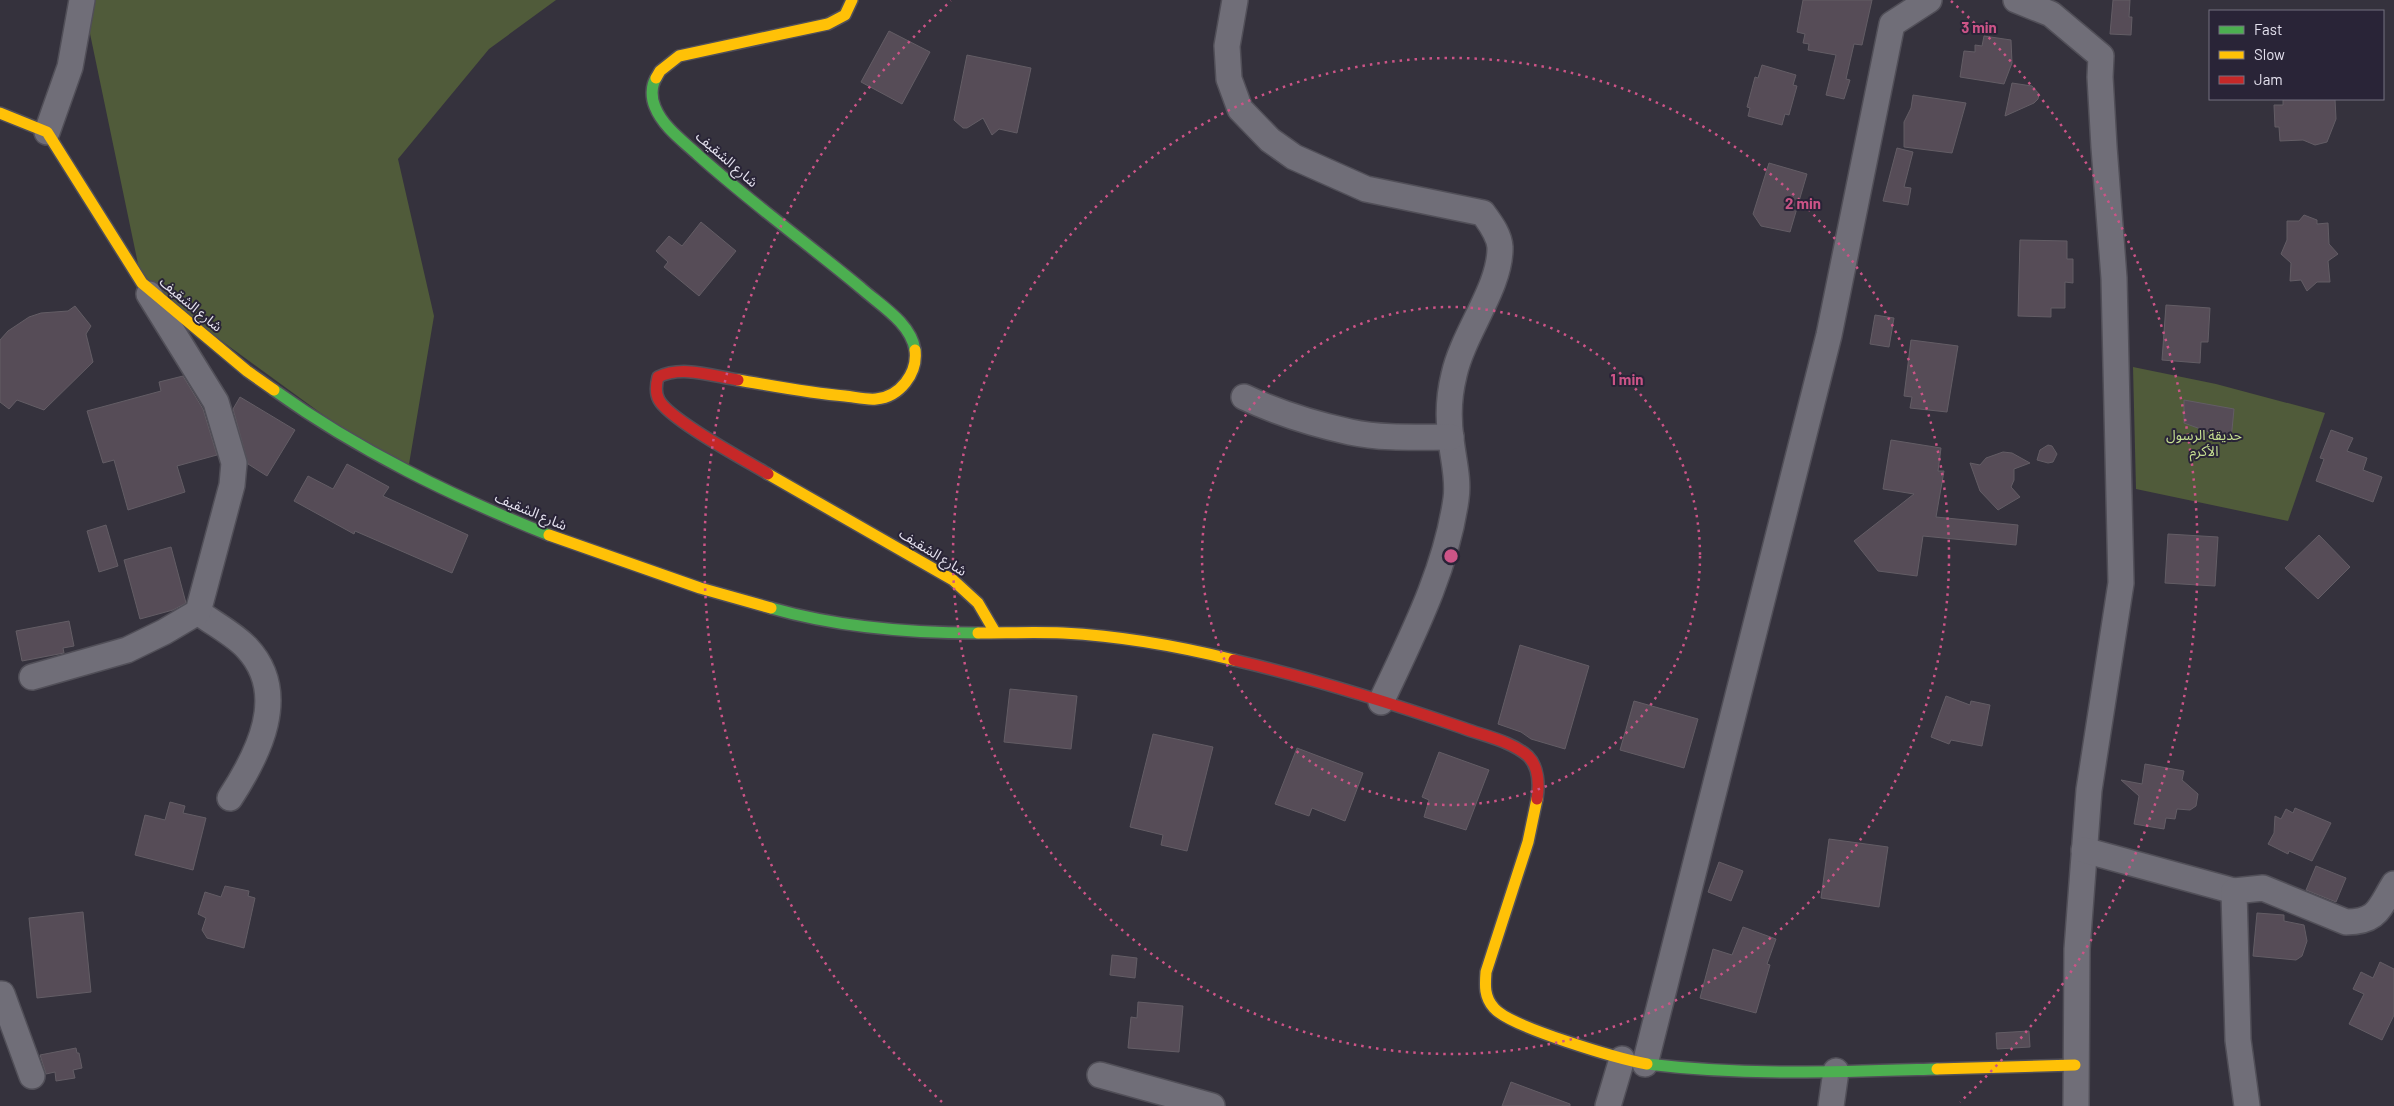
<svg xmlns="http://www.w3.org/2000/svg" width="2394" height="1106" viewBox="0 0 2394 1106" font-family="Barlow,'Noto Sans Arabic',sans-serif">
	<style>
		.green { fill: #505b3a }
		.building { fill: #564c57; stroke: #635d65 }
		.lines { fill: none; stroke-linecap: round; stroke-linejoin: round }
		.street-casing { stroke: #514f58; stroke-width: 28 }
		.fast-casing { stroke: #514f58; stroke-width: 14 }
		.slow-casing { stroke: #514f58; stroke-width: 14 }
		.jam-casing { stroke: #514f58; stroke-width: 14 }
		.street { stroke: #706e78; stroke-width: 25 }
		.fast { stroke: #4caf50; stroke-width: 11 }
		.slow { stroke: #ffc107; stroke-width: 11 }
		.jam { stroke: #c62828; stroke-width: 11 }
		.ring { fill: none; stroke: #cc5487; stroke-width: 2.5; stroke-dasharray: 2.5 5 }
		.labels { text-anchor: middle; stroke-width: 4; stroke-linejoin: round; paint-order: stroke }
		.street-label { font-size: 14px; fill: #e4e1ee; stroke: #292437 }
		.park-label { font-size: 14px; fill: #c6df91; stroke: #292437 }
		.centre { fill: #cc5487; stroke: #292437; stroke-width: 2.5 }
		.ring-label { font-size: 15px; text-anchor: middle; font-weight: bold; fill: #cc5487; stroke: #292437; stroke-width: 4; stroke-linejoin: round; paint-order: stroke }
	</style>
	<rect width="100%" height="100%" fill="#35323d"/>
	<g class="green">
		<polygon points="83,0 556,0 489,49 398,159 434,316 407,476 142,283"/>
		<polygon points="2133,367 2216,384 2325,413 2288,521 2136,489"/>
	</g>
	<g class="building">
		<polygon points="1803,0 1872,0 1862,45 1854,44 1846,79 1850,80 1844,99 1826,95 1836,55 1808,50 1809,44 1803,43 1805,34 1797,32"/>
		<polygon points="2113,0 2130,0 2129,17 2132,17 2131,35 2110,34"/>
		<polygon points="889,31 930,52 902,104 861,82"/>
		<polygon points="1984,36 2011,40 2012,63 2004,84 1960,77 1964,51 1975,52 1975,45 1982,46"/>
		<polygon points="967,55 1031,68 1017,133 999,129 992,135 983,118 967,128 963,128 954,120"/>
		<polygon points="1762,65 1796,75 1793,85 1797,86 1789,115 1785,114 1782,125 1748,116 1750,108 1747,107 1755,77 1758,78"/>
		<polygon points="2012,83 2032,86 2039,94 2038,99 2034,103 2005,116"/>
		<polygon points="1913,95 1966,103 1952,153 1904,147 1904,122 1911,108"/>
		<polygon points="2283,99 2335,99 2336,119 2327,142 2315,145 2303,140 2280,141 2279,127 2275,127 2274,105 2283,105"/>
		<polygon points="1897,148 1913,152 1904,187 1911,188 1908,205 1883,201"/>
		<polygon points="1769,163 1807,174 1790,232 1761,226 1753,214"/>
		<polygon points="2304,215 2317,220 2317,224 2328,223 2329,244 2338,254 2328,261 2330,282 2317,282 2307,291 2301,280 2290,281 2291,263 2281,254 2287,240 2287,221 2299,221"/>
		<polygon points="701,222 736,251 699,296 664,267 668,262 656,251 669,236 682,246"/>
		<polygon points="2020,240 2067,241 2067,259 2073,259 2073,283 2065,282 2065,308 2051,308 2051,317 2018,316"/>
		<polygon points="2166,305 2210,308 2208,342 2201,342 2200,363 2162,360"/>
		<polygon points="75,306 91,326 86,334 93,362 44,410 17,400 9,409 0,402 0,340 8,331 29,317 41,313 68,311"/>
		<polygon points="1875,315 1894,318 1889,347 1870,344"/>
		<polygon points="1911,340 1958,346 1947,412 1910,408 1912,397 1904,396"/>
		<polygon points="183,376 203,409 217,455 177,466 185,492 128,510 114,460 103,463 87,411 161,391 159,382"/>
		<polygon points="240,397 295,430 267,476 248,464 233,409"/>
		<polygon points="2184,400 2234,409 2231,440 2184,423"/>
		<polygon points="2331,430 2353,438 2347,451 2367,458 2363,470 2382,477 2373,502 2316,481 2324,459 2320,458"/>
		<polygon points="1891,440 1941,448 1938,471 1944,471 1936,517 2018,525 2016,545 1923,536 1917,576 1878,571 1854,541 1914,494 1883,489"/>
		<polygon points="2048,445 2052,446 2057,454 2053,462 2048,463 2037,460 2040,450"/>
		<polygon points="2003,452 2012,453 2030,463 2014,469 2014,480 2011,487 2020,497 1998,510 1980,491 1970,463 1980,465 1986,458"/>
		<polygon points="347,464 389,487 383,496 468,535 452,573 355,531 354,534 294,501 308,476 333,489"/>
		<polygon points="106,525 118,566 99,572 87,531"/>
		<polygon points="2168,534 2218,537 2215,586 2165,583"/>
		<polygon points="2319,535 2350,567 2318,599 2285,568"/>
		<polygon points="171,547 186,603 173,610 140,619 124,560"/>
		<polygon points="69,621 74,646 63,648 64,653 22,661 16,631"/>
		<polygon points="1520,645 1589,666 1565,749 1531,739 1521,732 1498,724"/>
		<polygon points="1010,689 1077,696 1071,749 1004,742"/>
		<polygon points="1946,696 1970,705 1971,701 1990,705 1982,746 1951,740 1949,744 1931,737"/>
		<polygon points="1634,701 1698,719 1684,768 1620,750"/>
		<polygon points="1153,734 1213,747 1187,851 1161,845 1163,835 1130,827"/>
		<polygon points="1297,748 1363,773 1345,821 1312,808 1309,816 1275,804"/>
		<polygon points="1439,752 1489,770 1466,830 1424,817 1429,800 1422,797"/>
		<polygon points="2145,764 2184,771 2182,780 2198,794 2196,806 2190,810 2177,809 2175,819 2166,818 2164,829 2134,824 2139,796 2121,780 2142,784"/>
		<polygon points="170,802 185,806 183,813 206,818 193,870 135,855 145,815 165,820"/>
		<polygon points="2295,808 2331,823 2312,861 2289,851 2288,854 2268,844 2274,833 2275,816 2281,819 2286,809 2293,813"/>
		<polygon points="1829,839 1888,847 1879,907 1821,898"/>
		<polygon points="1719,862 1743,871 1731,901 1708,892"/>
		<polygon points="2316,866 2346,878 2336,902 2306,890"/>
		<polygon points="225,886 249,891 248,896 255,898 244,948 207,938 202,930 206,918 198,914 205,892 221,897"/>
		<polygon points="83,912 91,992 37,998 29,918"/>
		<polygon points="2257,913 2284,915 2284,921 2304,925 2307,941 2302,956 2296,960 2253,956"/>
		<polygon points="1743,927 1776,939 1767,964 1770,965 1756,1013 1700,998 1713,949 1732,955"/>
		<polygon points="1112,955 1137,958 1135,978 1110,975"/>
		<polygon points="2380,962 2394,969 2394,1015 2382,1040 2349,1024 2364,994 2353,989 2361,972 2373,978"/>
		<polygon points="1138,1002 1183,1006 1179,1052 1128,1048 1131,1017 1137,1018"/>
		<polygon points="2029,1031 2030,1047 1997,1049 1996,1033"/>
		<polygon points="76,1048 77,1053 79,1053 82,1068 73,1070 75,1078 56,1081 55,1072 46,1074 40,1055"/>
		<polygon points="1511,1082 1570,1104 1570,1106 1502,1106"/>
	</g>
	<g class="lines">
		<defs>
			<g id="street">
				<path d="M 1235,0 L 1227,46 L 1229,79 L 1240,109 L 1270,140 L 1294,157 L 1366,189 L 1483,213 C 1490,223 1499,234 1500,247 C 1501,287 1463,333 1454,375 C 1449,395 1448,418 1451,439 C 1453,459 1459,479 1456,499 C 1446,571 1411,638 1381,702"/>
				<polyline points="2016,0 2051,14 2101,56 2100,77 2104,147 2114,278 2121,583 2089,790 2077,949 2076,1106"/>
				<polyline points="47,132 70,67 82,0"/>
				<path d="M 1244,397 C 1278,413 1314,424 1350,432 C 1383,439 1418,437 1451,437"/>
				<path d="M 198,612 C 214,624 234,634 247,648 C 290,694 258,755 230,798"/>
				<polyline points="32,677 127,650 164,632 198,612 232,485 234,463 216,402 149,294"/>
				<polyline points="2084,850 2234,891"/>
				<polyline points="0,994 2,994 32,1076"/>
				<polyline points="1645,1064 1829,335 1892,24 1929,0"/>
				<polyline points="1100,1075 1212,1106"/>
				<polyline points="1608,1106 1622,1059"/>
				<polyline points="1831,1106 1836,1071"/>
				<path d="M 2247,1106 L 2238,1040 L 2234,891 L 2263,888 L 2346,922 C 2378,922 2379,908 2394,884"/>
			</g>
			<g id="fast">
				<path d="M 656,78 C 651,86 651,98 655,107 C 663,127 683,141 698,155 C 750,202 807,243 861,288 C 880,305 911,323 915,350"/>
				<path d="M 274,390 C 359,451 452,496 549,535"/>
				<path d="M 771,608 C 837,627 909,633 978,633"/>
				<path d="M 1647,1064 C 1746,1076 1839,1072 1937,1069"/>
			</g>
			<g id="slow">
				<polyline points="656,78 660,71 679,56 828,24 845,15 852,0"/>
				<polyline points="0,113 47,132 142,283 247,371 274,390"/>
				<path d="M 738,380 C 774,386 809,393 845,396 C 855,397 866,400 876,399 C 900,397 918,373 915,350"/>
				<polyline points="768,474 953,580 978,603 995,632"/>
				<polyline points="549,535 700,588 771,608"/>
				<path d="M 978,633 C 1006,633 1035,632 1063,633 C 1120,636 1178,646 1234,660"/>
				<path d="M 1537,799 L 1528,842 L 1486,972 C 1485,985 1484,997 1494,1008 C 1510,1027 1619,1059 1647,1064"/>
				<polyline points="1937,1069 2075,1065"/>
			</g>
			<g id="jam">
				<path d="M 738,380 C 712,376 682,365 658,377 C 656,385 655,393 659,400 C 670,420 745,460 768,474"/>
				<path d="M 1234,660 C 1311,678 1388,702 1463,728 C 1484,736 1511,741 1528,756 C 1539,767 1539,786 1537,799"/>
			</g>
		</defs>
		<use href="#street" class="street-casing"/>
		<use href="#fast" class="fast-casing"/>
		<use href="#slow" class="slow-casing"/>
		<use href="#jam" class="jam-casing"/>
		<use href="#street" class="street"/>
		<use href="#fast" class="fast"/>
		<use href="#slow" class="slow"/>
		<use href="#jam" class="jam"/>
	</g>
	<g class="ring">
		<circle cx="1451" cy="556" r="249"/>
		<circle cx="1451" cy="556" r="498"/>
		<path d="M942 1102A747 747 0 0 1 951 1M1951 1A747 747 0 0 1 1960 1102"/>
	</g>
	<g class="labels">
		<g class="street-label">
			<text transform="translate(727 159) rotate(41)" y="5">شارع الشقيف</text>
			<text transform="translate(191 304) rotate(40)" y="5">شارع الشقيف</text>
			<text transform="translate(531 511) rotate(23)" y="5">شارع الشقيف</text>
			<text transform="translate(933 552) rotate(32)" y="5">شارع الشقيف</text>
		</g>
		<g class="park-label">
			<text x="2204" y="440">حديقة الرسول<tspan x="2204" dy="16">الأكرم</tspan></text>
		</g>
	</g>
	<circle cx="1451" cy="556" r="8" class="centre"/>
	<g class="ring-label">
		<text x="1979" y="33">3 min</text>
		<text x="1803" y="209">2 min</text>
		<text x="1627" y="385">1 min</text>
	</g>
	<rect x="2209" y="10" width="175" height="90" fill="#292437" stroke="#747080"/>
	<rect x="2219" y="26" width="25" height="8" fill="#4caf50" stroke="#747080"/>
	<text x="2254" y="35" font-size="15" fill="#e4e1ee">Fast</text>
	<rect x="2219" y="51" width="25" height="8" fill="#ffc107" stroke="#747080"/>
	<text x="2254" y="60" font-size="15" fill="#e4e1ee">Slow</text>
	<rect x="2219" y="76" width="25" height="8" fill="#c62828" stroke="#747080"/>
	<text x="2254" y="85" font-size="15" fill="#e4e1ee">Jam</text>
</svg>
